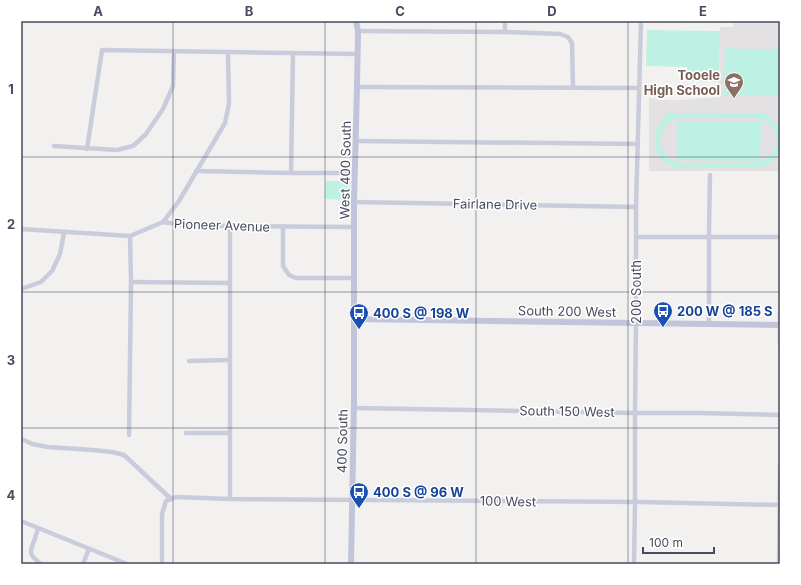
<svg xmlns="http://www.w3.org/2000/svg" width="801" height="585" viewBox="0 0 801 585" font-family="Inter,sans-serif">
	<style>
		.education { fill: #e3e1e2 }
		.green { fill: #bdf1e3; fill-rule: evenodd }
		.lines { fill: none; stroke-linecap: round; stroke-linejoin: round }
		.street { stroke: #c9ccda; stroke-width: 4.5 }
		.secondary { stroke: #c2c5d9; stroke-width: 6 }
		.grid { fill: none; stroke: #474b5e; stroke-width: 1; stroke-opacity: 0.55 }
		.labels { text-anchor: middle; stroke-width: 3; stroke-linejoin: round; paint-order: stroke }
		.education-label { font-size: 13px; font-weight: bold; fill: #785e54; stroke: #fff; text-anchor: end }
		.street-label { font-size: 13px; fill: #474b5e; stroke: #fff }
		.transit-label { font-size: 13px; font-weight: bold; fill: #164399; stroke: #fff; text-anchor: start }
		.neatline { fill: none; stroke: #474b5e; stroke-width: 1.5 }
		.grid-label { font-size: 13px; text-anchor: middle; font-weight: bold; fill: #474b5e }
	</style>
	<rect width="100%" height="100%" fill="#f2f1f0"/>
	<polygon class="education" points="734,21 780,21 780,171 649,171 649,98 660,100 682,100 719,97 720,27 733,27"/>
	<g class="green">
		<polygon points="647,30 720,31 719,82 687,81 687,67 646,66"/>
		<polygon points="725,48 780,50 780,96 724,96"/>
		<path d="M 665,113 L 768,113 L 768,117 C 779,122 780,130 780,141 C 780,147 780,152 776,157 C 771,163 765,166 757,168 L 675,168 L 661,159 L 654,145 L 656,131 L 659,124 L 664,120 ZM 682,117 L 755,118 C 759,119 764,120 767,122 C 771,125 773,129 775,133 C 780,148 769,160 755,163 L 680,163 C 652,157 654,122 682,117 Z"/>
		<polygon points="678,121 761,122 760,161 677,160"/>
		<polygon points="326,181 350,181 349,200 325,199"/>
	</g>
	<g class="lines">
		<g class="street">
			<polyline points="505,21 505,32"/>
			<polyline points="358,31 505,32 560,34 568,37 572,43 573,88"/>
			<polyline points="357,87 639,88"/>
			<polyline points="357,141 638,144"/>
			<polyline points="54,146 117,150 133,146 146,134 163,109 173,86 174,51"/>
			<polyline points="87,149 102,50 357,54"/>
			<polyline points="196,171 291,173 355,173"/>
			<polyline points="291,173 293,53"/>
			<polyline points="354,202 636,207"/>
			<polyline points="163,222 179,201 225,123 229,104 228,53"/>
			<polyline points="230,226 230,499"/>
			<polyline points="283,226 283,266 289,275 296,278 354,278"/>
			<polyline points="21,229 130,236 163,222 184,225 230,226 354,227"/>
			<polyline points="637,237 780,237"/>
			<polyline points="131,282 230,283"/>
			<polyline points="21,289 41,282 52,271 60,254 64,233"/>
			<polyline points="780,312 780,344"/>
			<polyline points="709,324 709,230 710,175"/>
			<polyline points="189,361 230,360"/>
			<polyline points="354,408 635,413 698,413 780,415"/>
			<polyline points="186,433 230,433"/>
			<polyline points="129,435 131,282 130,236"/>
			<polyline points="24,440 32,444 48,447 93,450 112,452 124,455 171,499"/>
			<polyline points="21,521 127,564"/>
			<path d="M 38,529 L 31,550 C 30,557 37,560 41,564"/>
			<polyline points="83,564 89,549"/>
			<polyline points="162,564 162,514 166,501 176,497 230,499 640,502 780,505"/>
			<polyline points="634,564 635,502 635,413 636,315 636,207 641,21"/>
			<polyline points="779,564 780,465"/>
		</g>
		<g class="secondary">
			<polyline points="354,319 780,325"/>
			<polyline points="351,564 354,402 354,202 357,87 358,31 356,21"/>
		</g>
	</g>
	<path class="grid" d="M 173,21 L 173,564M 325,21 L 325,564M 476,21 L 476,564M 628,21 L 628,564M 21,157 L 780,157M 21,292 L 780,292M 21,428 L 780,428"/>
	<defs>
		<symbol id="school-pin" viewBox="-11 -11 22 30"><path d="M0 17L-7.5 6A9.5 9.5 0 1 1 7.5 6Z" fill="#8d6e63" stroke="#fff"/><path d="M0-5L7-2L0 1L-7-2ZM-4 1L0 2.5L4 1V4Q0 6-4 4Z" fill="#fff"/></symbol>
		<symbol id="bus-pin" viewBox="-11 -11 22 30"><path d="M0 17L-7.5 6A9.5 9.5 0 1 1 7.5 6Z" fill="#1a4fb4" stroke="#fff"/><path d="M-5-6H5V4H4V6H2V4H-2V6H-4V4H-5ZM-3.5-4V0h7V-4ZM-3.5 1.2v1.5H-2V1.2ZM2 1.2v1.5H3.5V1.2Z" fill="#fff"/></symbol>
	</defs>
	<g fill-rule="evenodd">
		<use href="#school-pin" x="723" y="71" width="22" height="30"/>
		<use href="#bus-pin" x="652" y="300" width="22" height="30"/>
		<use href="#bus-pin" x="348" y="302" width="22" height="30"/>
		<use href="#bus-pin" x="348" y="481" width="22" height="30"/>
	</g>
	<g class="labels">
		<g class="education-label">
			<text x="720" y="80">Tooele<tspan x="720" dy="15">High School</tspan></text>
		</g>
		<g class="street-label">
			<text transform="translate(345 170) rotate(-89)" y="5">West 400 South</text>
			<text transform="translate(495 204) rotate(1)" y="5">Fairlane Drive</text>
			<text transform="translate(222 225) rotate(2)" y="5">Pioneer Avenue</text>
			<text transform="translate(636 292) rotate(-90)" y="5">200 South</text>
			<text transform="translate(567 311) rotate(1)" y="5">South 200 West</text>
			<text transform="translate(567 411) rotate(1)" y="5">South 150 West</text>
			<text transform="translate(342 441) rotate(-89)" y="5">400 South</text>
			<text transform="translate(508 501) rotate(1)" y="5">100 West</text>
		</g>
		<g class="transit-label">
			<text x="677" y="316">200 W @ 185 S</text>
			<text x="373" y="318">400 S @ 198 W</text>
			<text x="373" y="497">400 S @ 96 W</text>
		</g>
	</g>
	<rect width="801" height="585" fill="none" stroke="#ffffff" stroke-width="44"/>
	<path d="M643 547v6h71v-6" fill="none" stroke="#474b5e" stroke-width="2"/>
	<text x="649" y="547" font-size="12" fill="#474b5e" stroke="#ffffff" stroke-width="3" paint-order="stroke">100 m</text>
	<rect x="22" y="22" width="757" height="541" class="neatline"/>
	<g class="grid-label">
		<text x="98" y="16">A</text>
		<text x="249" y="16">B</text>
		<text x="400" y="16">C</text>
		<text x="552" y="16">D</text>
		<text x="703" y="16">E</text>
		<text x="11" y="94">1</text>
		<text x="11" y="229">2</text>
		<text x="11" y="365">3</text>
		<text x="11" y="500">4</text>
	</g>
</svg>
